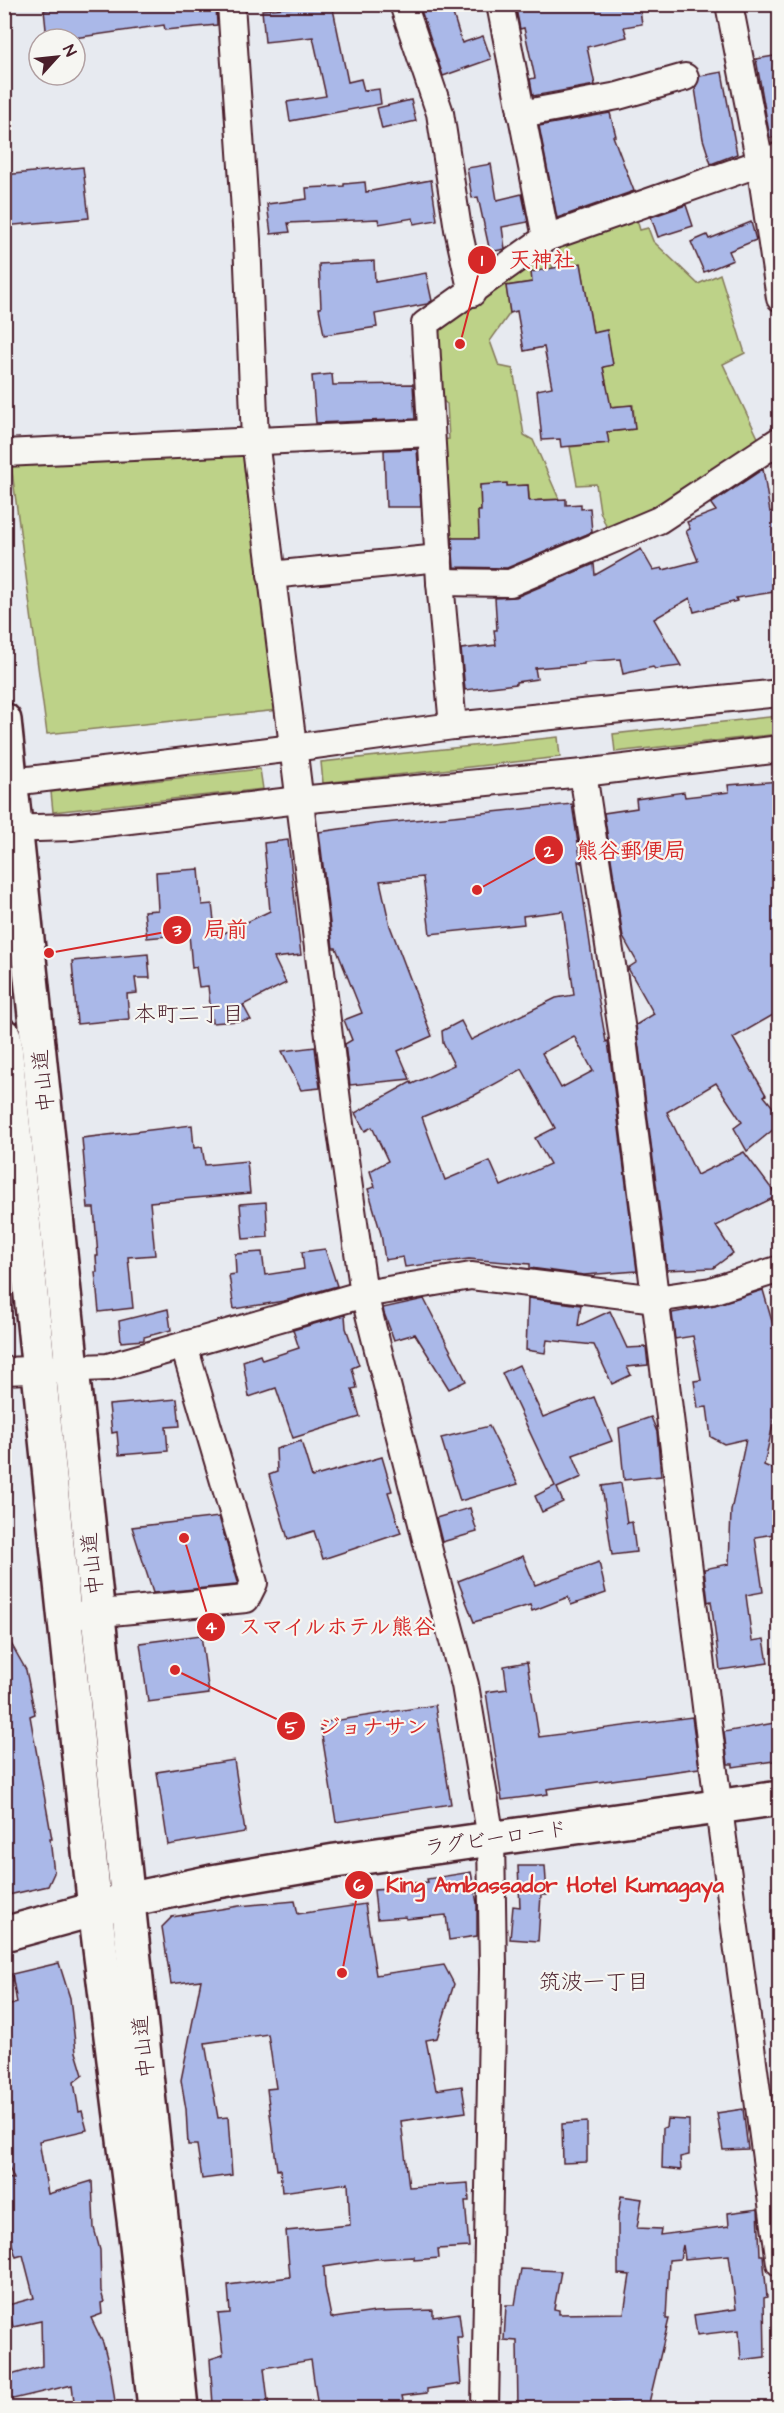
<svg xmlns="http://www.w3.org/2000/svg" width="784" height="2413" viewBox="0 0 784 2413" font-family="'Architects Daughter','Klee One',sans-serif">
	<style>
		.green { fill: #bdd288; stroke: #84785a; stroke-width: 1.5 }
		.building { fill: #aab8e8; stroke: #4a1f2b; stroke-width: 1.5; fill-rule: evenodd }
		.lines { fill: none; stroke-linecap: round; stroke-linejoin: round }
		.minor-casing { stroke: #4a1f2b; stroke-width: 30 }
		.major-casing { stroke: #4a1f2b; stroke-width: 38 }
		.highway-casing { stroke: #4a1f2b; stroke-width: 38 }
		.minor { stroke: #f6f6f2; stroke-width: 26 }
		.major { stroke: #f6f6f2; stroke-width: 33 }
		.highway { stroke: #f6f6f2; stroke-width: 33 }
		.labels { text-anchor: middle; stroke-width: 4.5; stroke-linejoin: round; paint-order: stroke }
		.street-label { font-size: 21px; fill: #4a1f2b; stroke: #f6f6f2 }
		.neighbourhood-label { font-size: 22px; fill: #4a1f2b; stroke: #f6f6f2 }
		.leader { fill: none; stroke: #d62828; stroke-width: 2 }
		.callout-dot { fill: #d62828; stroke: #f6f6f2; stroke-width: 2 }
		.mark-label { font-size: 18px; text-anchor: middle; font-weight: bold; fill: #fff }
		.callout-label { font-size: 22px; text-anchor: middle; font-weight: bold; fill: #d62828; stroke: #f6f6f2; stroke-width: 4.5; stroke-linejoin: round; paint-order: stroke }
	</style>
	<rect width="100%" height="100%" fill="#e7eaf0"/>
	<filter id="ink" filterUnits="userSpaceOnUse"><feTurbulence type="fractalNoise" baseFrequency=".0167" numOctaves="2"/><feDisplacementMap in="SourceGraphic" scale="12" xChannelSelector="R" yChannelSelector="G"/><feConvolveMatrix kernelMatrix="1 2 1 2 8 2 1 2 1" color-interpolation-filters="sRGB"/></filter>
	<g filter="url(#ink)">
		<g class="green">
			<polygon points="636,217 640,230 648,228 653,241 698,284 720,274 745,353 723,364 761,444 653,513 608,531 600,511 596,484 577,485 570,447 608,443 607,432 635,429 633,405 605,407 606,383 603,367 613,365 606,331 593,333 581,264 566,266 557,245"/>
			<polygon points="545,252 553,268 532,282 506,286 510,313 490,341 499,366 513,369 524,435 533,440 559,499 538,500 539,517 530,504 528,485 510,486 508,506 507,484 480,485 481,511 478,511 479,527 483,538 443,538 437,440 449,439 447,404 435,394 432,330"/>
			<polygon points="246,449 279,710 47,734 11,464"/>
			<polygon points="779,716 779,734 615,752 613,734"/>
			<polygon points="558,737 560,757 323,783 321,762"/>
			<polygon points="260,769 263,789 53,812 51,792"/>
		</g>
		<g class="building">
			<polygon points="105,4 179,4 180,9 216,6 217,25 165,30 164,25 74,38 47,39 44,10"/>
			<polygon points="332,4 348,82 361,79 364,91 379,89 381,104 290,121 287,102 326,96 313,37 265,42 262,10"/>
			<polygon points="419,4 450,4 462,43 483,36 491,59 443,76"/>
			<polygon points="515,4 639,4 642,24 624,27 627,37 587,47 595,85 533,96 530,79 535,78 524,28 520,29"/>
			<polygon points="780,55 780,137 770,138 756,59"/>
			<polygon points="722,72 737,154 711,164 703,139 695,88 700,76"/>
			<polygon points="411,100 416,121 382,129 377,108"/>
			<polygon points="610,113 616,136 613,136 634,191 557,218 539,126"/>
			<polygon points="491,164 497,200 522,194 528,222 502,227 505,249 490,252 478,197 472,198 467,168"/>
			<polygon points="83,167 89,218 4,226 4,175"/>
			<polygon points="431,180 437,220 414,224 413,218 379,224 378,219 288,223 290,232 271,234 267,204 307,199 306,188 344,186 344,184 365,182 366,192"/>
			<polygon points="686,205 693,226 658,237 651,217"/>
			<polygon points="751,222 756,240 729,251 733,260 704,272 691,242 707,235 709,239"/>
			<polygon points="374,261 375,282 426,273 432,301 427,304 375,314 377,327 324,335 319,308 321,308 319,264"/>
			<polygon points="581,263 593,333 607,330 613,365 603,367 611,407 632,405 635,429 607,432 609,443 561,447 560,439 542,440 537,390 552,387 544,347 524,351 517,311 510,313 506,286 532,282 531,272"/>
			<polygon points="332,374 333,385 413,384 415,419 316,423 312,376"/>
			<polygon points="417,449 421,507 386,507 384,450"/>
			<polygon points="763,469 770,512 780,509 780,591 736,598 737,601 694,612 690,598 654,619 681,666 655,669 653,667 623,674 620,659 584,662 584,664 535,668 537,679 516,682 516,684 465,690 461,649 496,645 494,630 497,630 495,598 516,597 594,564 595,575 641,549 653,570 662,568 663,570 698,561 686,531 690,529 687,522 716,511 711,504"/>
			<polygon points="507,483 507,486 528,485 529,501 566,499 566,505 581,504 581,509 590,508 592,532 507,568 454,567 452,538 479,538 478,511 481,511 480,485"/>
			<polygon points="780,781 780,1011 733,1038 766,1095 764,1096 780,1116 780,1124 747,1151 734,1128 742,1122 716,1083 667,1112 697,1175 744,1152 777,1196 716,1226 733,1253 713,1268 667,1270 636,1025 654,1014 628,968 637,962 623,937 604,813 637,808 636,799 684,792 685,797 729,792 728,785"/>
			<path d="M 572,804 L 581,863 L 578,861 L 596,985 L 606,1042 L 608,1041 L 637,1271 L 584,1275 L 530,1268 L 530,1264 L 469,1259 L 405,1267 L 403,1257 L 385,1260 L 381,1234 L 368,1189 L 375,1187 L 370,1171 L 388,1161 L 372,1127 L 365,1131 L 355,1113 L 411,1082 L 412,1084 L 454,1065 L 443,1043 L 442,1031 L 461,1021 L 471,1040 L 556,998 L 574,995 L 563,911 L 523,916 L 524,924 L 430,934 L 423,877 L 380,881 L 390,926 L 432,1036 L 398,1051 L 410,1079 L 350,1085 L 345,1044 L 352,1040 L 344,1020 L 362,1013 L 336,948 L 333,948 L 319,832 L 375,824 ZM 574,1036 L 593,1071 L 561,1088 L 542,1053 ZM 522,1069 L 555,1128 L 535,1138 L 550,1164 L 501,1186 L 490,1161 L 445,1180 L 422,1117 L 475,1095 Z"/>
			<polygon points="288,840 301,955 274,958 286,983 243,1005 251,1020 212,1023 208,986 199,987 196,967 192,968 189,934 147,938 144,911 158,910 156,872 199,869 202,905 212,904 216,937 270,911 264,843"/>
			<polygon points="148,954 150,978 135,978 137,993 127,994 129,1019 77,1024 72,961"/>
			<polygon points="315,1047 320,1088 301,1090 282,1051"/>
			<polygon points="192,1125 194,1148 202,1147 205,1165 247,1161 250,1193 150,1202 155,1255 128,1257 133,1308 99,1312 95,1272 97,1272 96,1256 98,1256 94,1208 88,1208 82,1138"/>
			<polygon points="266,1202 268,1237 243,1239 240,1204"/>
			<polygon points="325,1249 337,1286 284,1301 234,1309 229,1275 236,1274 235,1254 262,1252 265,1275 304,1269 302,1252"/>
			<polygon points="763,1290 780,1349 780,1393 764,1465 780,1472 780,1533 755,1537 763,1592 746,1595 752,1641 764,1639 768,1663 720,1670 711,1601 708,1602 704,1569 729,1564 731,1511 746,1439 724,1444 711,1437 707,1407 698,1408 694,1381 701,1380 693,1336 675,1339 672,1313 715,1305"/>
			<polygon points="528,1298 581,1305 578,1326 610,1311 627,1348 646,1347 648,1365 627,1367 631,1375 612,1384 594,1345 547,1340 545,1353 526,1350"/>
			<polygon points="424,1299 466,1381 449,1389 415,1334 394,1340 384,1313 383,1308"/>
			<polygon points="168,1309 171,1330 144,1337 144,1340 121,1342 119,1321"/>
			<polygon points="345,1315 346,1328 359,1365 352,1368 357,1388 352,1389 360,1417 293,1438 276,1388 249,1397 243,1361 260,1355 262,1360 299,1348 293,1330"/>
			<polygon points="519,1365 543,1417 594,1397 612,1441 573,1455 582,1477 557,1488 563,1502 542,1512 535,1496 555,1486 502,1373"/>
			<polygon points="177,1399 180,1426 166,1427 168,1451 119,1455 117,1432 112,1433 109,1405"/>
			<polygon points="651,1417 657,1432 661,1476 624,1480 619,1428"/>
			<polygon points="489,1426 518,1484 460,1501 441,1438"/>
			<polygon points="301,1441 312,1477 382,1457 392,1491 388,1492 401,1533 323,1559 314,1531 288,1539 269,1475 277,1472 276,1449"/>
			<polygon points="621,1483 627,1523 632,1522 636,1552 612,1555 602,1486"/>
			<polygon points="470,1508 477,1532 442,1542 436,1518"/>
			<polygon points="219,1517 238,1582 236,1585 153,1593 132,1527"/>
			<polygon points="523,1556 535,1585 599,1562 606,1593 571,1605 568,1597 532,1611 530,1605 474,1622 458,1581"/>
			<polygon points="4,1631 26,1670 35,1714 30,1716 52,1839 50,1839 54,1873 48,1886 4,1896"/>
			<polygon points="201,1635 209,1694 148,1702 140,1643"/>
			<polygon points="527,1662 539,1737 692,1717 699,1768 547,1789 548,1794 502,1800 486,1692 507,1689 504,1666"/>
			<polygon points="435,1705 451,1804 336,1822 320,1723"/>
			<polygon points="780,1722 780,1760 733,1767 733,1764 728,1764 724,1732"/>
			<polygon points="234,1760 245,1832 168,1845 157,1772"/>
			<polygon points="518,1866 545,1866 547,1895 541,1895 538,1941 510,1939 513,1906 520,1907"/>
			<polygon points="471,1872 477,1903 477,1936 449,1940 446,1915 406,1919 406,1917 377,1919 374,1890 403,1888 403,1884 428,1882 427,1879"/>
			<polygon points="295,1901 298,1914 365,1904 376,1975 444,1965 454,1984 437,2038 426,2040 436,2090 462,2086 466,2112 401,2121 409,2187 468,2183 469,2201 465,2201 469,2247 438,2249 439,2258 414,2260 414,2257 376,2259 324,2267 325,2287 331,2317 334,2318 375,2312 433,2310 433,2317 459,2313 462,2337 457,2337 461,2384 427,2389 427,2393 402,2396 405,2409 369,2409 369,2403 318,2408 311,2360 264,2368 269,2409 220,2409 220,2404 213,2405 210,2359 223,2355 218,2314 230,2313 228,2285 290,2277 286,2231 350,2225 348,2183 282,2192 280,2169 277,2170 267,2089 276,2088 268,2034 205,2043 218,2118 228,2117 232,2175 202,2179 197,2145 188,2145 186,2109 181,2080 201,1980 171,1984 162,1927 172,1917 239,1906"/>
			<polygon points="59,1963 70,1998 76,2052 83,2075 74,2082 79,2112 82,2111 87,2130 39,2141 48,2194 92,2181 94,2228 100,2250 101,2291 104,2302 101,2303 102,2314 91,2318 103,2343 111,2373 116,2409 75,2409 72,2385 9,2400 4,2391 4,2377 42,2366 41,2321 13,2327 8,2305 34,2298 23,2255 16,2257 11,2241 4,2243 4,2178 14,2179 4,2155 4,2007 17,2003 12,1974"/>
			<polygon points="743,2109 748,2149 723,2150 717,2113"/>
			<polygon points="667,2119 689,2120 689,2155 680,2157 681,2170 662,2168 663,2128 666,2127"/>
			<polygon points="587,2122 587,2162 563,2163 562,2124"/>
			<polygon points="621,2196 642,2199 637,2228 661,2229 660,2235 729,2226 728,2213 758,2209 760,2255 763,2255 767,2297 764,2298 765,2357 741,2360 739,2330 697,2335 694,2315 736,2309 729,2255 685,2259 683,2245 680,2259 669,2260 666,2319 669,2319 648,2407 612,2403 613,2409 518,2409 517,2341 504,2340 506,2305 515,2305 521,2269 561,2271 554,2309 559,2310 559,2314 624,2313 630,2275 618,2274 618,2217"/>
		</g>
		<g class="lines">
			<defs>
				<g id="minor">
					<polyline points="231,4 247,240 255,440 339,1117 364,1294 432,1563 465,1685 491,1838 493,1969 485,2408"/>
					<polyline points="403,4 440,113 458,229 472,293"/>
					<polyline points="500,4 546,238"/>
					<polyline points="729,4 760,163 780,298"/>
					<polyline points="521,114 618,96 685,77"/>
					<polyline points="4,453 431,433"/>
					<polyline points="271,575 439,558"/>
					<polyline points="440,582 510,583 659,520 780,440"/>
					<polyline points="453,726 440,582 425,324 546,238 780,156"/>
					<polyline points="583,773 622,1031 715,1779 780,2263"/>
					<polyline points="4,783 293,748 453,726 780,693"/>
					<polyline points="4,829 71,827 299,800 583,773 780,749"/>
					<polyline points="4,1371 108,1367 364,1294 471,1276 656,1299 711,1291 780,1269"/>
					<polyline points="80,1615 246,1599 254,1583 184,1346"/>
				</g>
				<polyline id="major" points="4,1934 128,1900 212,1882 335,1861 780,1798"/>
				<g id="highway">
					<polyline points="4,720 181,2408"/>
					<polyline points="4,1036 95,1909 135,2227 155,2408"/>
				</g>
			</defs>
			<use href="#minor" class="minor-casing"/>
			<use href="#major" class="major-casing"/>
			<use href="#highway" class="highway-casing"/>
			<use href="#minor" class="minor"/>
			<use href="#major" class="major"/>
			<use href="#highway" class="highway"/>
		</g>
	</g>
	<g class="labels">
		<g class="street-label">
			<text transform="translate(43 1081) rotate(-96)" y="7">中山道</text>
			<text transform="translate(92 1564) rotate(-96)" y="7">中山道</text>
			<text transform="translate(496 1838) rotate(-8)" y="7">ラグビーロード</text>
			<text transform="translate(143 2047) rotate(-96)" y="7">中山道</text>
		</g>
		<g class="neighbourhood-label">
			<text x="189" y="1021">本町二丁目</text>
			<text x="594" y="1989">筑波一丁目</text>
		</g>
	</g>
	<path class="leader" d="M460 344L482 260M477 890L549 850M49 953L177 930M184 1538L211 1627M175 1670L291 1726M342 1973L359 1885"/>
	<g class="callout-dot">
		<circle cx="460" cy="344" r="6"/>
		<circle cx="477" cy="890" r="6"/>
		<circle cx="49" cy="953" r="6"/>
		<circle cx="184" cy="1538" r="6"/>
		<circle cx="175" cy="1670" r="6"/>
		<circle cx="342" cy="1973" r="6"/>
		<circle cx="482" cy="260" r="15"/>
		<circle cx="549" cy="850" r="15"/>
		<circle cx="177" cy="930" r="15"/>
		<circle cx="211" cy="1627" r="15"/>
		<circle cx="291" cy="1726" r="15"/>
		<circle cx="359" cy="1885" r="15"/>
	</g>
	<g class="mark-label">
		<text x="482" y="266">1</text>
		<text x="549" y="857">2</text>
		<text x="177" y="936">3</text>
		<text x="211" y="1633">4</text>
		<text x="291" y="1733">5</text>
		<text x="359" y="1891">6</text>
	</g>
	<g class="callout-label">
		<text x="542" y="267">天神社</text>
		<text x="631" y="858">熊谷郵便局</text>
		<text x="226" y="937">局前</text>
		<text x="337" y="1634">スマイルホテル熊谷</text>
		<text x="373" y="1734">ジョナサン</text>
		<text x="555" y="1892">King Ambassador Hotel Kumagaya</text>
	</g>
	<rect width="784" height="2413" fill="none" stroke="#f6f6f2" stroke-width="24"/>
	<rect x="12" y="12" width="760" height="2389" fill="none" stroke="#4a1f2b" stroke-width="2" filter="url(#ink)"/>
	<g transform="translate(57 57) rotate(63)"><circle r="28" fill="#f6f6f2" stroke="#b1a0a2" stroke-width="1.5"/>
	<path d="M0-4.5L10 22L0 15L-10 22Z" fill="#4a1f2b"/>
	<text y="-9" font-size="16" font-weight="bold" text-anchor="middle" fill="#4a1f2b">N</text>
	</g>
</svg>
